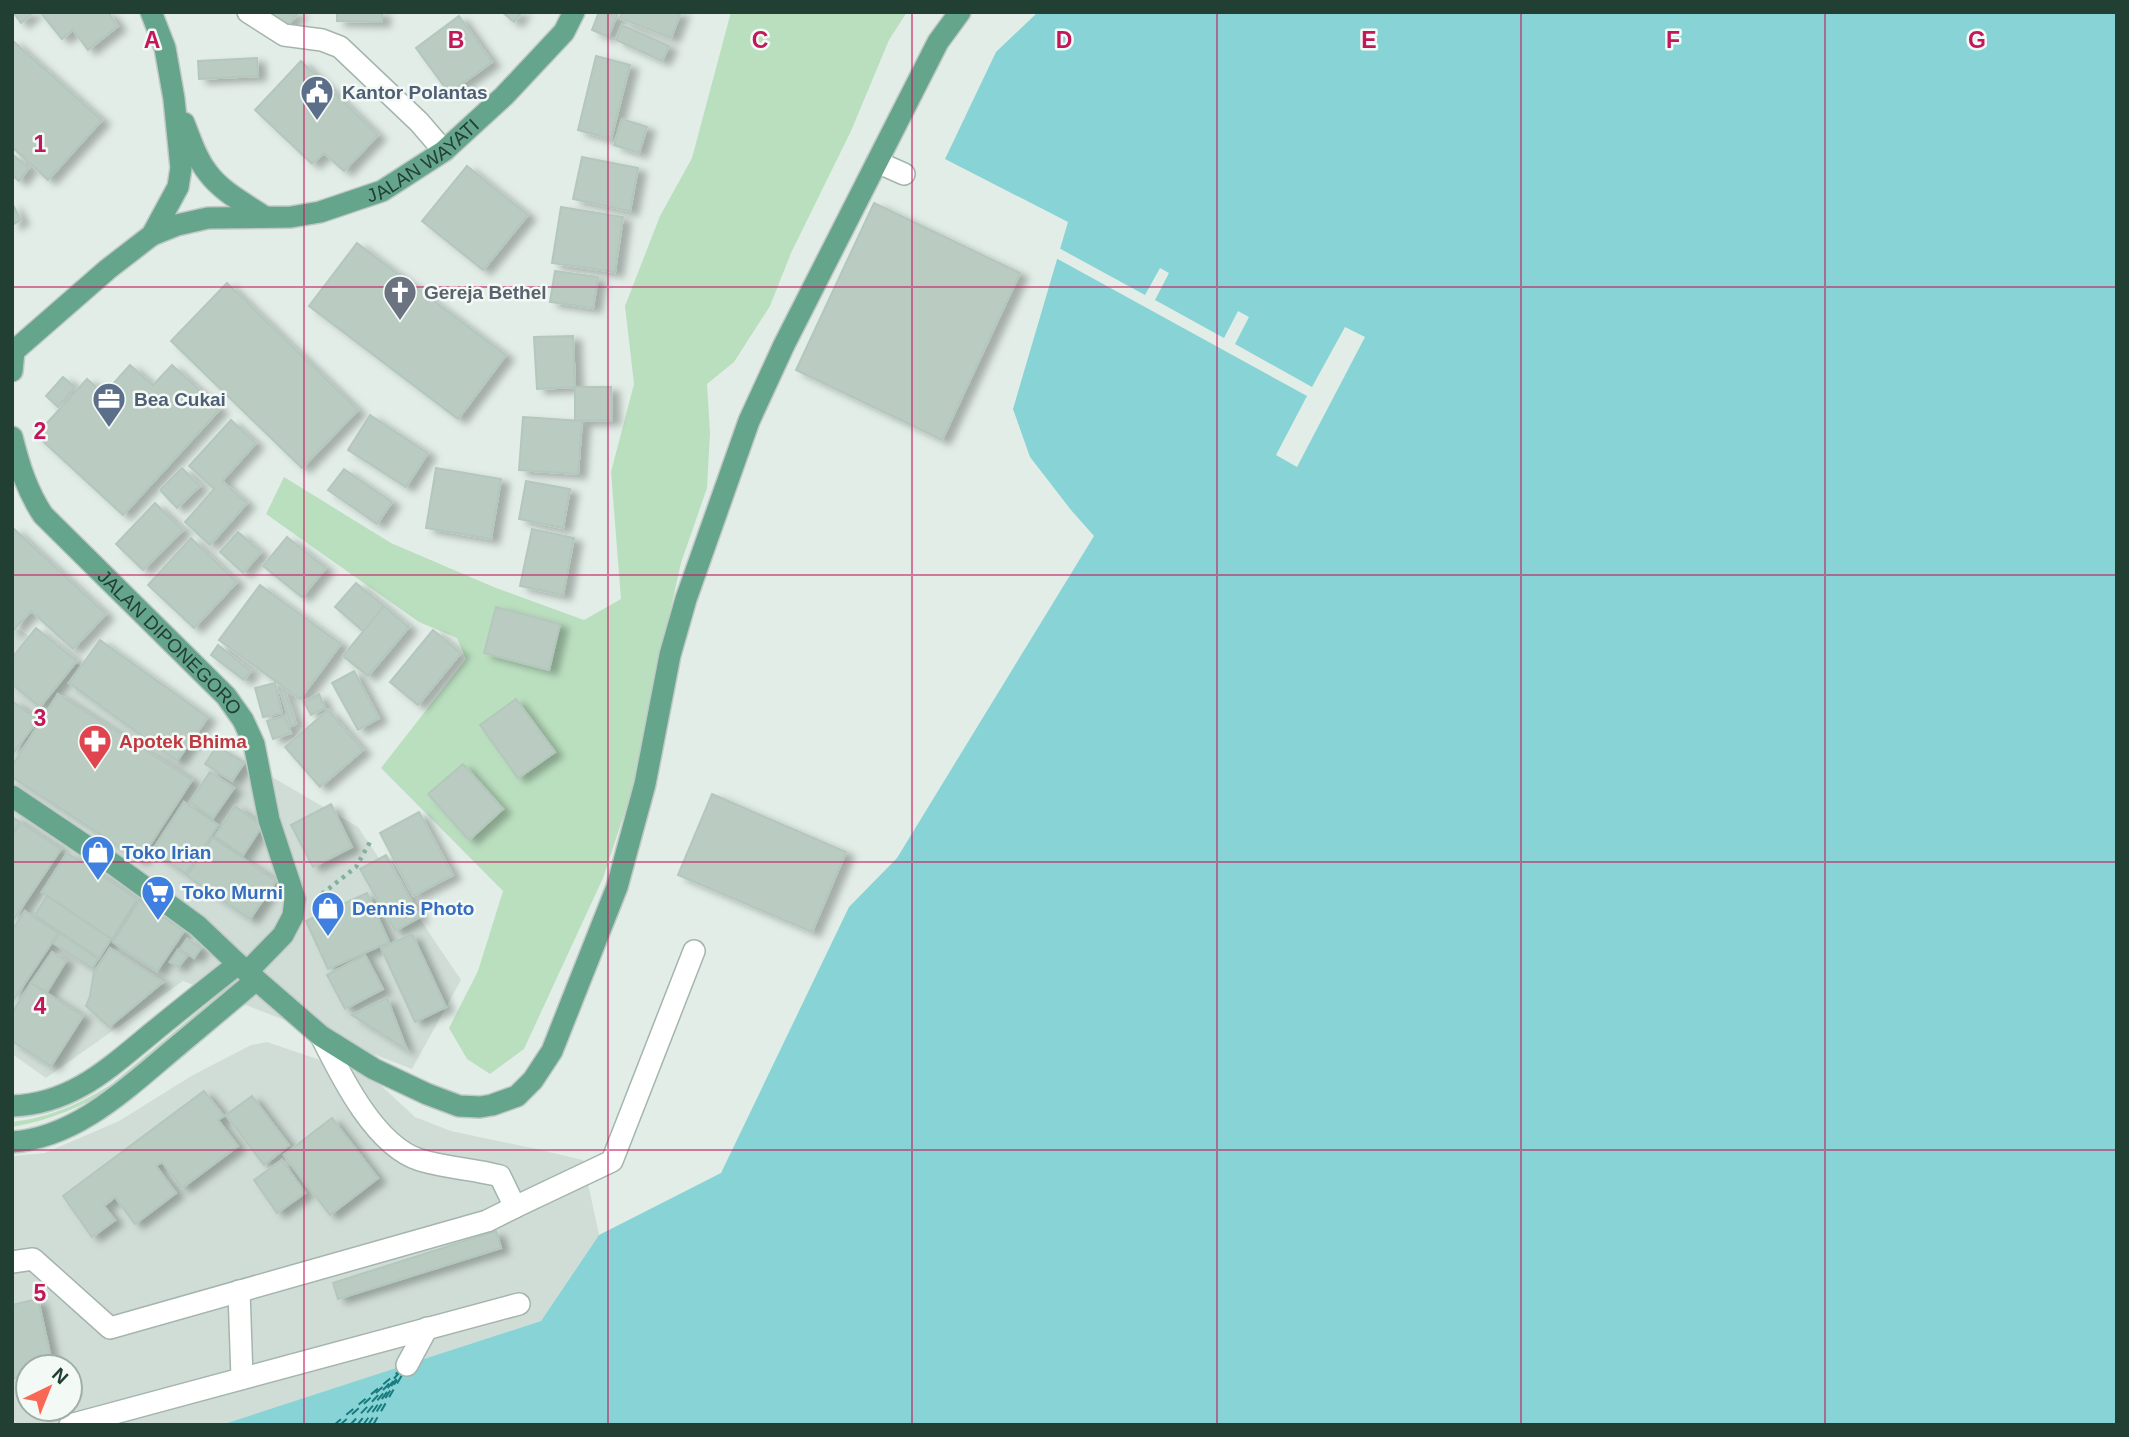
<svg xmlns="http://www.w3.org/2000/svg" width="2129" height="1437" viewBox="0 0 2129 1437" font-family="Helvetica,sans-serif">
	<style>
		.built { fill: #d0ddd6; fill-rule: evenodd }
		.green { fill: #badfbf }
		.water { fill: #88d3d5 }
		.pier { fill: #e2ede7 }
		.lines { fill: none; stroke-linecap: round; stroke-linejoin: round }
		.ferry { stroke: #187b7e; stroke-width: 2; stroke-dasharray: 9 7; stroke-linecap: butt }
		.building { fill: #bacbc2; stroke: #b4c7bd; stroke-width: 2; filter: url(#shadow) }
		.minor-casing { stroke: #a4b5ad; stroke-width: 24 }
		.major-casing { stroke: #c1c9c6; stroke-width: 24 }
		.path { stroke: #81b29c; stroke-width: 4.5; stroke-dasharray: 3.5 5; stroke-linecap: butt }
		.minor { stroke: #fff; stroke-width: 21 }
		.major { stroke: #65a58c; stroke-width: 21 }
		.grid { fill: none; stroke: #c2185b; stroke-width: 2; stroke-opacity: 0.55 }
		.labels { text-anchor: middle; stroke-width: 5; stroke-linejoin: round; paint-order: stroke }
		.service-label { font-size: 19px; font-weight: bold; fill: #4e5e75; stroke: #f3f9f5; text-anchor: start }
		.street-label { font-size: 19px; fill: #213f33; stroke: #f3f9f5 }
		.worship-label { font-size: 19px; font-weight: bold; fill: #5b616d; stroke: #f3f9f5; text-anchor: start }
		.health-label { font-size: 19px; font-weight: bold; fill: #be3a42; stroke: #f3f9f5; text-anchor: start }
		.shop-label { font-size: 19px; font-weight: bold; fill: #366cbe; stroke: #f3f9f5; text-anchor: start }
		.grid-label { font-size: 23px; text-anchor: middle; font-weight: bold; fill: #c2185b; stroke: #f3f9f5; stroke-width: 5; stroke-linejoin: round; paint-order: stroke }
	</style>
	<defs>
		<filter id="shadow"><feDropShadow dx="8" dy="4.5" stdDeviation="3.5" flood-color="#0004"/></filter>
	</defs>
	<rect width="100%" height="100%" fill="#e2ede7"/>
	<g class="built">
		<polygon points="12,626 358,827 461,980 412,1069 183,981 46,1078 12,1054"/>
		<path d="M 267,1042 L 373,1078 L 415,1117 L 451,1131 L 532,1148 L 583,1160 L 599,1235 L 541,1321 L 247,1417 L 221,1425 L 12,1425 L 12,1156 L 45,1153 L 119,1121 L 193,1075 L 251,1045 ZM 28,1367 L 70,1367 L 70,1409 L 28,1409 Z"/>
	</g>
	<g class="green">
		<polygon points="731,12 907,12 889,40 851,131 791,253 770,306 734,362 707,384 710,433 707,488 681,563 659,661 642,760 603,878 524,1049 490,1074 467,1059 449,1028 478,971 503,891 381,768 466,659 457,638 419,622 266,514 284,477 391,543 496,588 584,620 621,599 611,472 634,384 625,306 660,216 692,158"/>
		<path d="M 230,985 L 233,989 L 115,1087 C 84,1106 48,1121 12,1127 L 12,1122 C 48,1118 83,1103 113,1083 Z"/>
	</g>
	<polygon class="water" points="1038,12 2117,12 2117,1425 221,1425 541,1321 599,1235 721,1173 849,907 897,858 1094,536 1071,510 1030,457 1013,409 1068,222 945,159 996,52"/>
	<polygon class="pier" points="1057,247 1145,295 1160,268 1169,273 1155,300 1224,338 1238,311 1249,317 1235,344 1312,387 1345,327 1365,337 1297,467 1276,455 1307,396 1054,257"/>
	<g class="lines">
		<g class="ferry">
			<polyline points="334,1425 398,1372"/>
			<polyline points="340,1425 386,1384"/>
			<polyline points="350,1425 400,1372"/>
			<polyline points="357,1425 395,1379"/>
			<polyline points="363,1425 400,1374"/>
			<polyline points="368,1425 397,1380"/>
			<polyline points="373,1425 402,1375"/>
		</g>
	</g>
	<g class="building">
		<polygon points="13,12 34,12 21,23"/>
		<polygon points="40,12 108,12 118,26 88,50 73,30 62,39"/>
		<polygon points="264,12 299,12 284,30"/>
		<polygon points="337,12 382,12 382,22 337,21"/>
		<polygon points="502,12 522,12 514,22"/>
		<polygon points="599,12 618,13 608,37 592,30"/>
		<polygon points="622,12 681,12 671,38 620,18"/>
		<polygon points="459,16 492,62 449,93 416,48"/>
		<polygon points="622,25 669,46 662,61 616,40"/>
		<polygon points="12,40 102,120 48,180 12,147"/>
		<polygon points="596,56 630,65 611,139 578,130"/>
		<polygon points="257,58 258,76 199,79 198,61"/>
		<polygon points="301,61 378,135 344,171 324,153 312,164 255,110"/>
		<polygon points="622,119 647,127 639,153 614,145"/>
		<polygon points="12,154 29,168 19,181 12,175"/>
		<polygon points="582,157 638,168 630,211 573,199"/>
		<polygon points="467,166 528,215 483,270 422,221"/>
		<polygon points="12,203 21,220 12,225"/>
		<polygon points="874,203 1020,273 942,440 796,370"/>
		<polygon points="561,207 623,217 615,272 552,263"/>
		<polygon points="357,243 506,355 458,419 309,306"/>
		<polygon points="555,271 598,277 593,308 550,302"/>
		<polygon points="227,283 358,410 302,468 171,341"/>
		<polygon points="573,336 575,387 537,389 534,337"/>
		<polygon points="130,365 153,385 172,365 220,409 123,515 36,435 87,379 104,394"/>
		<polygon points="63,377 75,387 58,407 46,396"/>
		<polygon points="575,387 611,387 612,420 575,421"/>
		<polygon points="370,415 428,453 406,487 348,450"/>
		<polygon points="523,417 582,421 578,474 519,470"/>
		<polygon points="231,420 256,443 222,481 247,503 210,545 185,522 214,489 189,466"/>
		<polygon points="182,468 200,486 177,508 160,490"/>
		<polygon points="436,468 501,479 491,539 426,528"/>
		<polygon points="344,469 392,502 377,524 328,490"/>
		<polygon points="526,481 570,489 563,528 519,519"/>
		<polygon points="155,503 183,530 143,570 116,544"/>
		<polygon points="13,528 106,614 73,649 31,611 12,632"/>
		<polygon points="532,529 574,538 563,595 520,586"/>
		<polygon points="238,532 261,552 243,573 220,552"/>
		<polygon points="287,537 326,568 302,597 263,566"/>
		<polygon points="191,538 237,582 194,628 148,585"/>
		<polygon points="356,583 384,606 364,632 335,607"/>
		<polygon points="260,585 341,644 300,699 219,640"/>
		<polygon points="384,606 409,627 368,676 343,656"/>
		<polygon points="496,607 560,624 549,670 484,653"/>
		<polygon points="36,628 77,661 40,707 12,684 12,658"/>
		<polygon points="433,630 461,653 418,705 390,682"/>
		<polygon points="100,640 208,717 177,761 69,683"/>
		<polygon points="218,645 251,671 244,680 211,655"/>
		<polygon points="354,671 379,718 358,730 332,683"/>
		<polygon points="275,683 282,713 263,717 255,688"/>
		<polygon points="284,689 296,724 291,726 280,691"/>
		<polygon points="58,694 192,780 140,860 12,777 12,766"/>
		<polygon points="319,694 325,708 311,715 304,702"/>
		<polygon points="516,699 555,752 518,778 480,725"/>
		<polygon points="12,701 38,720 12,755"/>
		<polygon points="328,710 363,750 320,787 285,747"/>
		<polygon points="285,716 291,733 273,739 267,721"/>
		<polygon points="217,746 244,763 232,781 205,764"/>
		<polygon points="463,764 503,809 469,840 428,794"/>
		<polygon points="210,772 234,788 213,818 190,802"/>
		<polygon points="712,794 846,852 812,932 678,875"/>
		<polygon points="184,802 218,825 186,874 152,851"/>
		<polygon points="331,804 352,847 313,867 291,825"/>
		<polygon points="235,806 262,826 243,855 215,836"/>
		<polygon points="419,812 453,875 413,896 380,833"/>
		<polygon points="12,817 20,822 12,833"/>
		<polygon points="21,823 61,849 12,922 12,836"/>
		<polygon points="213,838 276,881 250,919 187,876"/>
		<polygon points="67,853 137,899 112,939 42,892"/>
		<polygon points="386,855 420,917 395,931 360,869"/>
		<polygon points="367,893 389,942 328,969 306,921"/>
		<polygon points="47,896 111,939 99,958 35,915"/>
		<polygon points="139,901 184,931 157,971 113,942"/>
		<polygon points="25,911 58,933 13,1001 12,930"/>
		<polygon points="60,933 98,959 92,968 53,943"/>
		<polygon points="412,934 446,1007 415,1022 381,948"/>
		<polygon points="187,939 201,948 194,958 180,949"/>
		<polygon points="110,948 163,982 109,1027 86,1006 90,996 94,972"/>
		<polygon points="178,950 187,956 178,967 170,962"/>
		<polygon points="52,952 66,961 47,992 31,983"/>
		<polygon points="365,955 383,989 345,1009 327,975"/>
		<polygon points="31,983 83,1016 51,1066 12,1041 12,1013"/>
		<polygon points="387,998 407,1050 352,1015"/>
		<polygon points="204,1091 224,1116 218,1120 238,1146 182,1188 162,1162 156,1166 176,1193 135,1224 115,1197 104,1206 115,1220 92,1237 63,1196"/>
		<polygon points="252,1096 289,1145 264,1165 226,1115"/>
		<polygon points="332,1118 378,1178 330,1215 284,1155"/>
		<polygon points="282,1160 305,1193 277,1213 254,1180"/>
		<polygon points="496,1231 501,1248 338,1299 333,1283"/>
		<polygon points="38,1299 53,1367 28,1367 28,1375 12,1379 12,1305"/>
	</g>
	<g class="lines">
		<defs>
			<g id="minor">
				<polyline points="248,12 284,35 322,40 340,47 419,122 444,151"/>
				<polyline points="877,162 904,174"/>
				<polyline points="515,1207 612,1161 694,951"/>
				<path d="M 12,1262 L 33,1259 L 110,1328 L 487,1221 L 515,1207 L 500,1176 C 474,1169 446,1168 420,1160 C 375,1146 341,1076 321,1036"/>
				<polyline points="239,1291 242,1378"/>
				<polyline points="407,1365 427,1328"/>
				<polyline points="70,1425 519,1304"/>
			</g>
			<g id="major">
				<path d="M 184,123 C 191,140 196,158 208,173 C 222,192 246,204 265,217"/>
				<path id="s1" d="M 152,235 L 177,225 L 208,218 L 291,217 L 320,212 L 382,191 L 444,151 L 504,96 L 564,32 L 574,12"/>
				<polyline points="12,371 14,351 108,269 152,235 178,187 181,168 174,99 165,48 151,12"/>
				<path id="s2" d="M 12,437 C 19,465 27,491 43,515 L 226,696 L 243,720 L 254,744 L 269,820 L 295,899 L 293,916 L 283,935 L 247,972"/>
				<polyline points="12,796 113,864 198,926 238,964 321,1036 374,1069 427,1094 459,1106 480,1107 492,1105 517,1096 533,1080 552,1051 617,887 645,784 670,655 686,599 749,421 784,345 938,42 960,12"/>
				<path d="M 12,1106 C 72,1104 109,1068 153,1032 C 181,1009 209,987 238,964"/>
				<path d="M 12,1142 C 74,1138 124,1091 169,1053 C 198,1029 227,1004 256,980"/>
			</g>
		</defs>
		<use href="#minor" class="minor-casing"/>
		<use href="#major" class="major-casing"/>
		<polyline class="path" points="322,894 356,867 370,842"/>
		<use href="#minor" class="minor"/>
		<use href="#major" class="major"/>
	</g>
	<path class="grid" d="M 304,12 L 304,1425M 608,12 L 608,1425M 912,12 L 912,1425M 1217,12 L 1217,1425M 1521,12 L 1521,1425M 1825,12 L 1825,1425M 12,287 L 2117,287M 12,575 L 2117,575M 12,862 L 2117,862M 12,1150 L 2117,1150"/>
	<defs>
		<symbol id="civic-pin" viewBox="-11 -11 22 30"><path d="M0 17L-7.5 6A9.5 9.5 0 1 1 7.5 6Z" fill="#5c6f8a" stroke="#f3f9f5"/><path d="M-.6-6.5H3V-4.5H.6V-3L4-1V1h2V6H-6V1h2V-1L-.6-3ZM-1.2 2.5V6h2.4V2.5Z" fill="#fff"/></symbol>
		<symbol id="church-pin" viewBox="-11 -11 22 30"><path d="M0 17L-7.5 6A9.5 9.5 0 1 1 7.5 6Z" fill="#6b7280" stroke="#f3f9f5"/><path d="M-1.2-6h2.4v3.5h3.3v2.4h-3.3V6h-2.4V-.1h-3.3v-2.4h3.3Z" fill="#fff"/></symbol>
		<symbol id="office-pin" viewBox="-11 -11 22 30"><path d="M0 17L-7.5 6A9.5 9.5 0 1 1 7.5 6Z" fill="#5c6f8a" stroke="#f3f9f5"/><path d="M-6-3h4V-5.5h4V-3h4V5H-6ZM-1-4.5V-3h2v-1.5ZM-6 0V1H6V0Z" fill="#fff"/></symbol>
		<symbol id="pharmacy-pin" viewBox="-11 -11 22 30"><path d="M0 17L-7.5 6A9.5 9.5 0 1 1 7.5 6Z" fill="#e0444e" stroke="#f3f9f5"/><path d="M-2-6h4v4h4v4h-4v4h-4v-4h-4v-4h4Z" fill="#fff"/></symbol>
		<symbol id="shop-pin" viewBox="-11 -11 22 30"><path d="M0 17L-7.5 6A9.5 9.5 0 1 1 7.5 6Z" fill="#3f7fe0" stroke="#f3f9f5"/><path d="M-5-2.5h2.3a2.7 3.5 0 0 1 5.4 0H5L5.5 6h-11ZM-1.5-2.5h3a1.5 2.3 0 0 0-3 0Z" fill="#fff"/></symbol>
		<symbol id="supermarket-pin" viewBox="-11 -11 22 30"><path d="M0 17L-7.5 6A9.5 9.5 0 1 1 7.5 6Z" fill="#3f7fe0" stroke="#f3f9f5"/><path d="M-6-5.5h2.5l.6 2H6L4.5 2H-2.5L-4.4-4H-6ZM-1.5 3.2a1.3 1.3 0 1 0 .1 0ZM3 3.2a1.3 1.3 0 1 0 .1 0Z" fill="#fff"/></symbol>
	</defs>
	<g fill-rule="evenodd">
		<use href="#civic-pin" x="298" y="73" width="38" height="52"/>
		<use href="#church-pin" x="381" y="273" width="38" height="52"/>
		<use href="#office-pin" x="90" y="380" width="38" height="52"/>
		<use href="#pharmacy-pin" x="76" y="722" width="38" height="52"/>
		<use href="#shop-pin" x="79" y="833" width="38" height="52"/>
		<use href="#supermarket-pin" x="139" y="873" width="38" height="52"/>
		<use href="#shop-pin" x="309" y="889" width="38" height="52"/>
	</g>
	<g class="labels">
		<g class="service-label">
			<text x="342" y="99">Kantor Polantas</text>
			<text x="134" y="406">Bea Cukai</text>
		</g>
		<g class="street-label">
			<text dy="7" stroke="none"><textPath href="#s1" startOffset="287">JALAN WAYATI</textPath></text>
			<text dy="7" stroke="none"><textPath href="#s2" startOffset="264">JALAN DIPONEGORO</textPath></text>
		</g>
		<g class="worship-label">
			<text x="424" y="299">Gereja Bethel</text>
		</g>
		<g class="health-label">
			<text x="119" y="748">Apotek Bhima</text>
		</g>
		<g class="shop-label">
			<text x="122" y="859">Toko Irian</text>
			<text x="182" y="899">Toko Murni</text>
			<text x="352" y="915">Dennis Photo</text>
		</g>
	</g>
	<g class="grid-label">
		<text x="152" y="48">A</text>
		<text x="456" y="48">B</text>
		<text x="760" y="48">C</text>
		<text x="1064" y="48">D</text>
		<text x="1369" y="48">E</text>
		<text x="1673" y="48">F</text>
		<text x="1977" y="48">G</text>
		<text x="40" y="152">1</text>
		<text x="40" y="439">2</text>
		<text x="40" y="726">3</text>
		<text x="40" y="1014">4</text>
		<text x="40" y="1301">5</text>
	</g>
	<rect width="2129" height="1437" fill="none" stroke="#213f33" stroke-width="28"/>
	<g transform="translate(49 1388) rotate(43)"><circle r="33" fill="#f3f9f5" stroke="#9fafa7" stroke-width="2"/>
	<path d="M0-5L12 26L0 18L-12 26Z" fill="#f86855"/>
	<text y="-10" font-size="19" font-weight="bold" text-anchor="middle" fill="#213f33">N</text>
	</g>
</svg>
